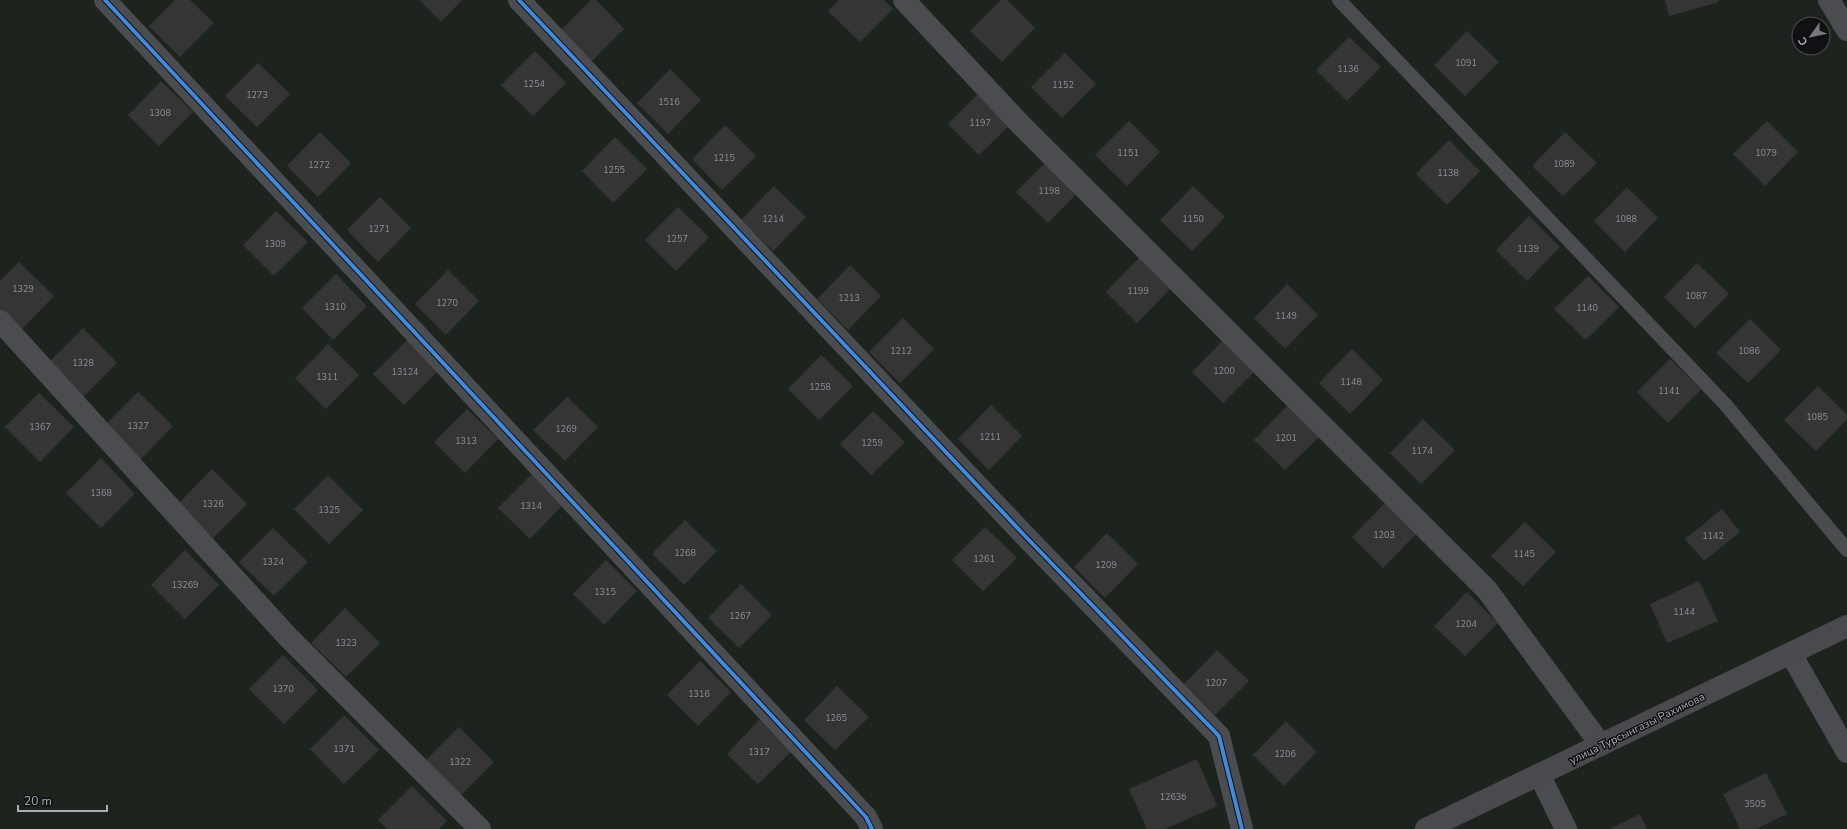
<svg xmlns="http://www.w3.org/2000/svg" width="1847" height="829" viewBox="0 0 1847 829" font-family="'Nunito Sans',sans-serif">
	<style>
		.green { fill: #1d241e; fill-rule: evenodd }
		.building { fill: #353536 }
		.lines { fill: none; stroke-linecap: round; stroke-linejoin: round }
		.lane { stroke: #4b4c50; stroke-width: 14 }
		.street { stroke: #4b4c50; stroke-width: 22 }
		.secondary { stroke: #4a4a4e; stroke-width: 22 }
		.cycleway-casing { stroke: #111113; stroke-width: 6 }
		.cycleway { stroke: #408adc; stroke-width: 4 }
		.labels { text-anchor: middle; stroke-width: 3; stroke-linejoin: round; paint-order: stroke }
		.number-label { font-size: 9px; fill: #8b8f98 }
		.street-label { font-size: 11px; fill: #a8adb8; stroke: #111113 }
	</style>
	<rect width="100%" height="100%" fill="#171717"/>
	<path class="green" d="M 0,0 L 1847,0 L 1847,829 L 0,829 ZM 1799,24 L 1823,24 L 1823,48 L 1799,48 Z"/>
	<g class="building">
		<polygon points="175,0 190,0 214,23 180,57 149,26"/>
		<polygon points="419,0 462,0 441,22"/>
		<polygon points="591,0 596,0 624,29 591,62 560,31"/>
		<polygon points="839,0 884,0 893,9 860,42 828,11"/>
		<polygon points="1001,0 1007,0 1035,28 1002,62 970,31"/>
		<polygon points="1665,0 1719,0 1719,2 1669,16"/>
		<polygon points="1467,31 1499,62 1465,96 1434,65"/>
		<polygon points="1349,37 1381,67 1347,101 1316,70"/>
		<polygon points="535,51 566,83 533,116 501,85"/>
		<polygon points="1065,53 1096,84 1062,118 1031,87"/>
		<polygon points="258,63 290,94 257,127 225,96"/>
		<polygon points="670,69 701,100 668,134 637,103"/>
		<polygon points="161,81 193,112 159,146 128,115"/>
		<polygon points="981,91 1013,122 979,155 948,124"/>
		<polygon points="1129,121 1160,152 1127,186 1095,155"/>
		<polygon points="1767,121 1798,152 1765,186 1733,154"/>
		<polygon points="725,125 756,156 722,190 692,159"/>
		<polygon points="320,132 351,163 318,197 287,166"/>
		<polygon points="1565,132 1597,163 1563,196 1532,166"/>
		<polygon points="615,137 647,169 613,203 582,171"/>
		<polygon points="1449,140 1480,171 1447,205 1416,174"/>
		<polygon points="1050,158 1081,189 1048,223 1016,192"/>
		<polygon points="774,186 806,217 773,251 741,220"/>
		<polygon points="1193,186 1225,217 1192,251 1160,220"/>
		<polygon points="1627,187 1658,218 1625,252 1594,221"/>
		<polygon points="380,197 411,228 378,262 347,230"/>
		<polygon points="678,207 709,237 676,271 645,240"/>
		<polygon points="276,211 308,242 274,276 243,245"/>
		<polygon points="1529,216 1560,247 1527,281 1496,250"/>
		<polygon points="1139,258 1170,289 1137,323 1106,292"/>
		<polygon points="19,262 54,296 20,331 0,311 0,281"/>
		<polygon points="1697,263 1729,294 1695,328 1664,297"/>
		<polygon points="850,265 881,296 848,330 817,299"/>
		<polygon points="448,270 479,301 446,335 415,304"/>
		<polygon points="336,274 367,306 333,340 302,308"/>
		<polygon points="1588,276 1619,307 1586,340 1554,309"/>
		<polygon points="1287,284 1318,315 1285,349 1254,318"/>
		<polygon points="903,318 934,349 900,383 869,352"/>
		<polygon points="1750,319 1781,350 1748,383 1716,353"/>
		<polygon points="83,328 117,363 83,397 49,362"/>
		<polygon points="1225,338 1257,369 1223,403 1192,372"/>
		<polygon points="407,340 438,371 404,405 373,374"/>
		<polygon points="328,344 359,375 326,409 295,378"/>
		<polygon points="1352,349 1383,380 1350,414 1319,383"/>
		<polygon points="821,355 853,386 819,420 788,389"/>
		<polygon points="1670,359 1701,389 1668,423 1637,392"/>
		<polygon points="1818,386 1847,415 1847,419 1816,451 1784,420"/>
		<polygon points="138,392 173,426 139,461 104,426"/>
		<polygon points="39,393 74,427 40,462 5,427"/>
		<polygon points="567,397 598,427 565,461 533,430"/>
		<polygon points="991,405 1022,436 989,470 958,439"/>
		<polygon points="1287,406 1319,437 1285,470 1254,440"/>
		<polygon points="467,409 498,439 465,473 434,442"/>
		<polygon points="873,411 905,442 871,475 840,444"/>
		<polygon points="1423,419 1455,450 1421,484 1390,453"/>
		<polygon points="101,458 135,494 101,528 66,493"/>
		<polygon points="212,469 247,504 213,538 179,503"/>
		<polygon points="532,474 563,505 530,539 498,508"/>
		<polygon points="328,475 363,510 329,544 294,509"/>
		<polygon points="1385,503 1416,534 1383,568 1352,537"/>
		<polygon points="1722,509 1740,532 1704,561 1685,539"/>
		<polygon points="685,520 717,551 684,585 652,554"/>
		<polygon points="1525,522 1556,552 1523,586 1491,556"/>
		<polygon points="985,527 1017,558 983,591 952,560"/>
		<polygon points="273,528 308,562 274,596 239,562"/>
		<polygon points="1107,533 1138,564 1105,598 1074,567"/>
		<polygon points="185,550 219,585 185,619 151,585"/>
		<polygon points="606,560 637,591 604,625 573,594"/>
		<polygon points="1699,581 1718,621 1667,643 1650,604"/>
		<polygon points="741,584 772,615 739,648 708,618"/>
		<polygon points="1467,592 1498,623 1465,656 1434,626"/>
		<polygon points="345,608 380,643 346,677 311,643"/>
		<polygon points="1217,650 1249,681 1215,715 1184,684"/>
		<polygon points="283,655 318,690 284,724 249,689"/>
		<polygon points="700,661 731,692 698,726 667,695"/>
		<polygon points="837,686 869,717 835,750 804,720"/>
		<polygon points="344,715 379,750 344,784 310,749"/>
		<polygon points="760,719 792,751 758,784 727,754"/>
		<polygon points="1286,721 1317,752 1284,786 1253,755"/>
		<polygon points="459,727 494,762 460,796 425,761"/>
		<polygon points="1197,759 1217,806 1165,829 1147,829 1129,789"/>
		<polygon points="1766,773 1787,814 1756,829 1740,829 1723,794"/>
		<polygon points="412,786 447,821 439,829 387,829 378,820"/>
		<polygon points="1640,814 1647,829 1610,829"/>
	</g>
	<g class="lines">
		<polyline class="lane" points="1339,0 1725,404 1847,550"/>
		<g class="street">
			<polyline points="105,0 866,817 872,829"/>
			<polyline points="519,0 1027,538 1219,736 1242,829"/>
			<polyline points="904,0 1020,124 1487,590 1601,745"/>
			<polyline points="1829,0 1847,30"/>
			<polyline points="0,321 287,636 480,829"/>
			<polyline points="1791,654 1847,752"/>
			<polyline points="1540,776 1566,829"/>
		</g>
		<polyline class="secondary" points="1426,829 1847,626"/>
		<defs>
			<g id="cycleway">
				<polyline points="105,0 866,817 872,829"/>
				<polyline points="519,0 1027,538 1219,736 1242,829"/>
			</g>
		</defs>
		<use href="#cycleway" class="cycleway-casing"/>
		<use href="#cycleway" class="cycleway"/>
	</g>
	<g class="labels">
		<g class="number-label">
			<text x="1466" y="66">1091</text>
			<text x="1348" y="72">1136</text>
			<text x="534" y="87">1254</text>
			<text x="1063" y="88">1152</text>
			<text x="257" y="98">1273</text>
			<text x="669" y="105">1516</text>
			<text x="160" y="116">1308</text>
			<text x="980" y="126">1197</text>
			<text x="1128" y="156">1151</text>
			<text x="1766" y="156">1079</text>
			<text x="724" y="161">1215</text>
			<text x="1564" y="167">1089</text>
			<text x="319" y="168">1272</text>
			<text x="614" y="173">1255</text>
			<text x="1448" y="176">1138</text>
			<text x="1049" y="194">1198</text>
			<text x="773" y="222">1214</text>
			<text x="1193" y="222">1150</text>
			<text x="1626" y="222">1088</text>
			<text x="379" y="232">1271</text>
			<text x="677" y="242">1257</text>
			<text x="275" y="247">1309</text>
			<text x="1528" y="252">1139</text>
			<text x="23" y="292">1329</text>
			<text x="1138" y="294">1199</text>
			<text x="1696" y="299">1087</text>
			<text x="849" y="301">1213</text>
			<text x="447" y="306">1270</text>
			<text x="335" y="310">1310</text>
			<text x="1587" y="311">1140</text>
			<text x="1286" y="319">1149</text>
			<text x="901" y="354">1212</text>
			<text x="1749" y="354">1086</text>
			<text x="83" y="366">1328</text>
			<text x="1224" y="374">1200</text>
			<text x="405" y="375">13124</text>
			<text x="327" y="380">1311</text>
			<text x="1351" y="385">1148</text>
			<text x="820" y="390">1258</text>
			<text x="1669" y="394">1141</text>
			<text x="1817" y="420">1085</text>
			<text x="138" y="429">1327</text>
			<text x="40" y="430">1367</text>
			<text x="566" y="432">1269</text>
			<text x="990" y="440">1211</text>
			<text x="1286" y="441">1201</text>
			<text x="466" y="444">1313</text>
			<text x="872" y="446">1259</text>
			<text x="1422" y="454">1174</text>
			<text x="101" y="496">1368</text>
			<text x="213" y="507">1326</text>
			<text x="531" y="509">1314</text>
			<text x="329" y="513">1325</text>
			<text x="1384" y="538">1203</text>
			<text x="1713" y="539">1142</text>
			<text x="685" y="556">1268</text>
			<text x="1524" y="557">1145</text>
			<text x="984" y="562">1261</text>
			<text x="273" y="565">1324</text>
			<text x="1106" y="568">1209</text>
			<text x="185" y="588">13269</text>
			<text x="605" y="595">1315</text>
			<text x="1684" y="615">1144</text>
			<text x="740" y="619">1267</text>
			<text x="1466" y="627">1204</text>
			<text x="346" y="646">1323</text>
			<text x="1216" y="686">1207</text>
			<text x="283" y="692">1370</text>
			<text x="699" y="697">1316</text>
			<text x="836" y="721">1265</text>
			<text x="344" y="752">1371</text>
			<text x="759" y="755">1317</text>
			<text x="1285" y="757">1206</text>
			<text x="460" y="765">1322</text>
			<text x="1173" y="800">1263б</text>
			<text x="1755" y="807">3505</text>
		</g>
		<g class="street-label">
			<text transform="translate(1637 728) rotate(-26)" y="4">улица Турсынгазы Рахимова</text>
		</g>
	</g>
	<g transform="translate(1811 36) rotate(237)"><circle r="19" fill="#111113" stroke="#4d4f55"/>
	<path d="M0-3L7 15L0 10L-7 15Z" fill="#757880"/>
	<text y="-6" font-size="11" font-weight="bold" text-anchor="middle" fill="#a8adb8">С</text>
	</g>
	<path d="M18 805v6h89v-6" fill="none" stroke="#a8adb8" stroke-width="2"/>
	<text x="24" y="805" font-size="12" fill="#a8adb8" stroke="#111113" stroke-width="3" paint-order="stroke">20 m</text>
</svg>
